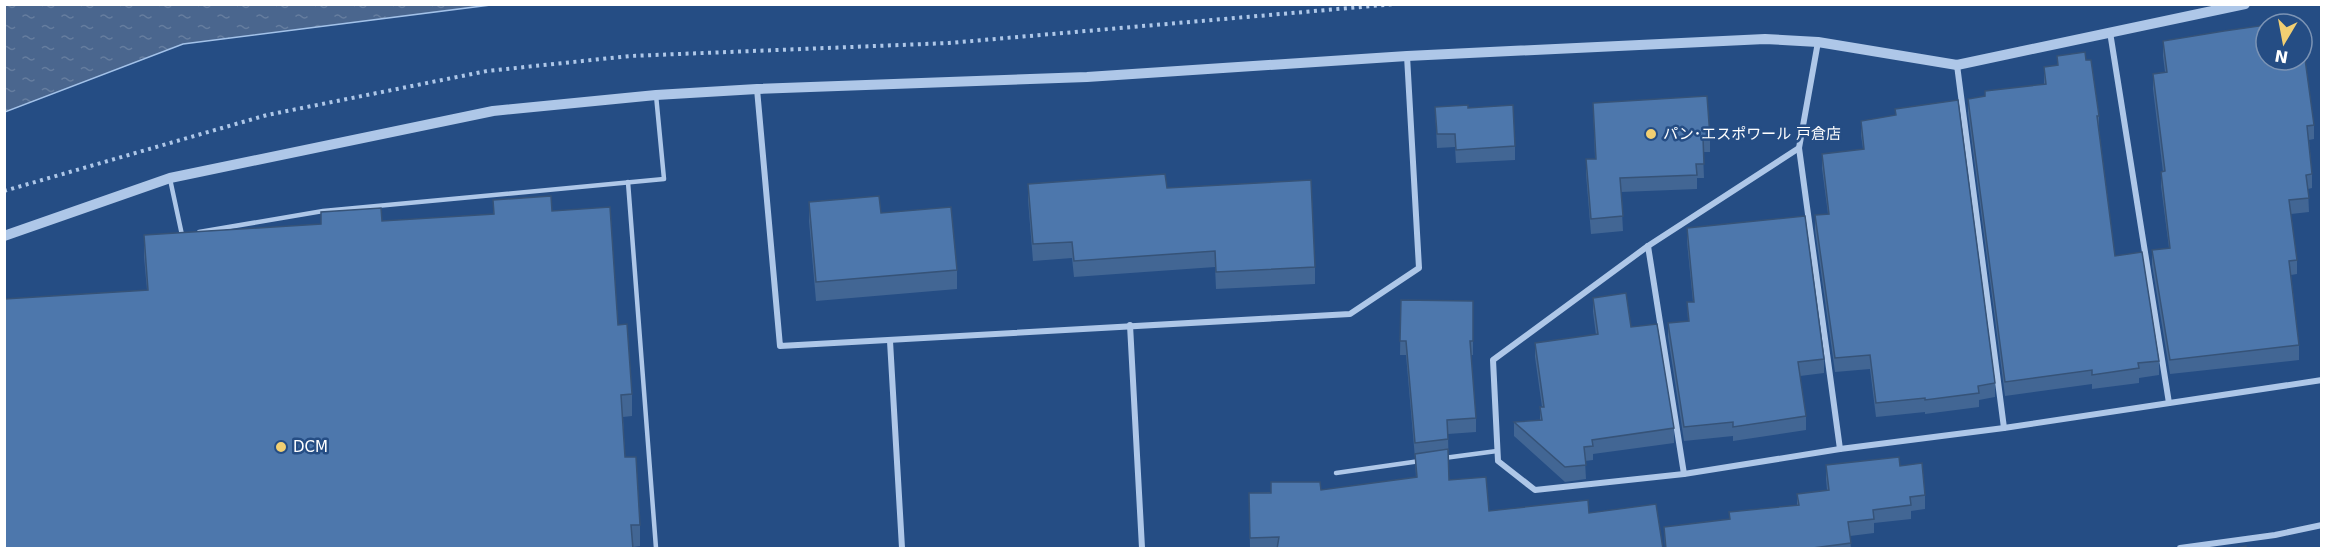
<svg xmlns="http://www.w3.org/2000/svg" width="2326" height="553" viewBox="0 0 2326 553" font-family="'DejaVu Sans','Noto Sans JP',sans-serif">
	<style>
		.water { fill: url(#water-ripples); stroke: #a3c2e9; stroke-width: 1.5 }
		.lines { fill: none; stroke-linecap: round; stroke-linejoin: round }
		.path { stroke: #aec7e8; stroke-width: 4; stroke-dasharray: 3 4.5; stroke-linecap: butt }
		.service { stroke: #aec7e8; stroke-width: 4.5 }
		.minor { stroke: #aec7e8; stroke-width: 6 }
		.tertiary { stroke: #aec7e8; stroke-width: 10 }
		.wall { fill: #426694 }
		.building { fill: #4d77ac; stroke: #365378; stroke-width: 1.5 }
		.poi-dot { fill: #f2cf72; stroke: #254d84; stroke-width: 2 }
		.labels { text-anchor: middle; stroke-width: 5; stroke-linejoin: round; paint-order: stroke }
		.poi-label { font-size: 15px; fill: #fff; stroke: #254d84; text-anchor: start }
	</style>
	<defs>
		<pattern id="water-ripples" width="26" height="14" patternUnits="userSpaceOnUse" patternTransform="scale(1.5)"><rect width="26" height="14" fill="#4a668e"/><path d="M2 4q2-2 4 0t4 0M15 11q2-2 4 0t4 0" fill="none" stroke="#657d9f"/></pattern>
	</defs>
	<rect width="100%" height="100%" fill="#254d84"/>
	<polygon class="water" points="5,4 490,4 490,5 183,44 5,112"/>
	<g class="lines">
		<polyline class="path" points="4,191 267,115 487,71 630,56 949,43 1395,4"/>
		<g class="service">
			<polyline points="170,179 182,235 185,235"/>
			<polyline points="628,182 656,548"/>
			<polyline points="199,232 323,211 664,179 656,95"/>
			<polyline points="1444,458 1497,451"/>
			<polyline points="1336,473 1420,461"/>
		</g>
		<g class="minor">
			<polyline points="2110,32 2169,403"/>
			<polyline points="1818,42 1799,148 1648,246 1493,360 1498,461 1535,490 1684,474 1840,449 2004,428 2322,380"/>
			<polyline points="1957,65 2004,428"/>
			<polyline points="757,89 780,346 1350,314 1419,268 1407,56"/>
			<polyline points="1799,148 1840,449"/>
			<polyline points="1648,246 1684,474"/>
			<polyline points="1130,325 1142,548"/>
			<polyline points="890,341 902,548"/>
			<polyline points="2180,548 2275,535 2322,525"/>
		</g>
		<polyline class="tertiary" points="4,236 170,178 493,111 656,95 757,89 1087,77 1407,56 1765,39 1818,42 1957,65 2245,4"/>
	</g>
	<g class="wall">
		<polygon points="2163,41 2314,125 2314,139 2309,140 2312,174 2312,188 2308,189 2309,212 2291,214 2297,260 2297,274 2291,275 2299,345 2299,360 2170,374 2152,265 2152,250 2169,248 2161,186 2161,172 2163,172 2153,89 2153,74 2165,72 2163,56"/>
		<polygon points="2057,56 2086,60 2099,116 2099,130 2115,256 2159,361 2159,375 2139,378 2139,383 2092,389 2092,384 2005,396 1968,113 1968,99 1985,96 1985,91 2044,84 2044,67 2057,65"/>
		<polygon points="1593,103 1710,137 1710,152 1703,152 1704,178 1697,178 1697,189 1621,192 1623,231 1591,234 1586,174 1586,159 1595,159"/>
		<polygon points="1435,107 1468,108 1515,146 1515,160 1456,163 1455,147 1437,148"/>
		<polygon points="1895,109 1995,383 1995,397 1979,400 1979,407 1925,414 1925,412 1876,417 1870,369 1835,372 1815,230 1815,215 1828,214 1822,168 1822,154 1863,149 1861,135 1861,121 1895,116"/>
		<polygon points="1028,184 1167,188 1315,267 1315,284 1216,289 1215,267 1074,277 1072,258 1033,261 1028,200"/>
		<polygon points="493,200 552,211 618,325 632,394 632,416 623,417 625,457 640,525 640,546 633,547 147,290 144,257 144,235 321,224 321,212 382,221 493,214"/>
		<polygon points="809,202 881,213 957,270 957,289 816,301 809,221"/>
		<polygon points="1687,228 1824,359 1824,373 1800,376 1806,416 1806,430 1733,441 1733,436 1684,441 1668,337 1668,323 1688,321 1687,302 1693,302 1687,242"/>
		<polygon points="1593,298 1631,327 1674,428 1674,443 1593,454 1593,460 1585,461 1586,479 1565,482 1514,436 1514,422 1540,420 1540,407 1542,407 1535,357 1535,343 1596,335 1593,312"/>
		<polygon points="1401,300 1473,301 1473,355 1471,355 1476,418 1476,432 1448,434 1449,480 1489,511 1589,513 1663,549 1250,549 1249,493 1321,490 1416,478 1415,458 1406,355 1400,355"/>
		<polygon points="1826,465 1900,466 1925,495 1925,509 1911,511 1911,519 1874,523 1874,533 1850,536 1851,549 1665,549 1664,527 1729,519 1729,512 1797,505 1797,494 1827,490 1826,479"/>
	</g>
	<g class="building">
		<polygon points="2266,25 2266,60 2302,60 2302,37 2314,125 2307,126 2312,174 2306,175 2309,198 2289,200 2297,260 2289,261 2299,345 2170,360 2152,250 2170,248 2161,172 2165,171 2153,74 2167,72 2163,41 2224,31"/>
		<polygon points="2085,52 2086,60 2091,60 2099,116 2097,116 2115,256 2142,252 2159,361 2138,363 2139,368 2092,375 2092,370 2005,382 1968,99 1985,96 1985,91 2046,84 2044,67 2058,65 2057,56"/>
		<polygon points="1707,96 1710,137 1703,138 1704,164 1696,164 1697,175 1620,178 1623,216 1591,219 1586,159 1596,159 1593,103"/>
		<polygon points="1958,100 1995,383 1978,386 1979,393 1925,400 1925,398 1876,403 1870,355 1835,358 1815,215 1829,214 1822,154 1864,149 1861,121 1896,115 1895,109"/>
		<polygon points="1468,105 1468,108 1513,105 1515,146 1456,150 1455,134 1437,134 1435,107"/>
		<polygon points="1165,174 1167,188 1311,180 1315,267 1216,272 1215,251 1074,261 1072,242 1033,244 1028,184"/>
		<polygon points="551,196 552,211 610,207 618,325 627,324 632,394 621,395 625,457 636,457 640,525 631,525 633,549 4,549 4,299 148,290 144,235 321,224 321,212 381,208 382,221 494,214 493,200"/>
		<polygon points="879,196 881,213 951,207 957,270 816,282 809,202"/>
		<polygon points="1805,216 1824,359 1798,362 1806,416 1733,427 1733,422 1684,427 1668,323 1689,321 1687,302 1694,302 1687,228"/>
		<polygon points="1626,293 1631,327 1657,324 1674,428 1592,440 1593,446 1584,447 1586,465 1565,467 1514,422 1542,420 1540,407 1544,407 1535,343 1598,334 1593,298"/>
		<polygon points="1401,300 1473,301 1473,341 1470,341 1476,418 1447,420 1448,439 1415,443 1406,341 1400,341"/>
		<polygon points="1448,449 1449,480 1486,477 1489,511 1588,500 1589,513 1656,504 1663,549 1277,549 1279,537 1250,538 1249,493 1271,493 1271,482 1320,482 1321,490 1417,477 1415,454"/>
		<polygon points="1899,457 1900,466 1922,463 1925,495 1910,497 1911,505 1873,510 1874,519 1848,522 1851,543 1805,549 1666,549 1664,527 1730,519 1729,512 1799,505 1797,494 1829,490 1826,465"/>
		<polygon points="2246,546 2246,549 2232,549"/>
	</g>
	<g class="poi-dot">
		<circle cx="1651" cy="134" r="6"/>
		<circle cx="281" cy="447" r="6"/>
	</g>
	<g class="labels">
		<g class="poi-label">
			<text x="1663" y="139">パン･エスポワール 戸倉店</text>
			<text x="293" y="452">DCM</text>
		</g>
	</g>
	<rect width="2326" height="553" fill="none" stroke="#ffffff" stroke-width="12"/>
	<g transform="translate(2284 42) rotate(190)"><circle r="28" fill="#254d84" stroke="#7c94b5" stroke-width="1.5"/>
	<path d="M0-4.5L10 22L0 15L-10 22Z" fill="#f2cf72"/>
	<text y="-9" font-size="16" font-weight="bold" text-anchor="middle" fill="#ffffff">N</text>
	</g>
</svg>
